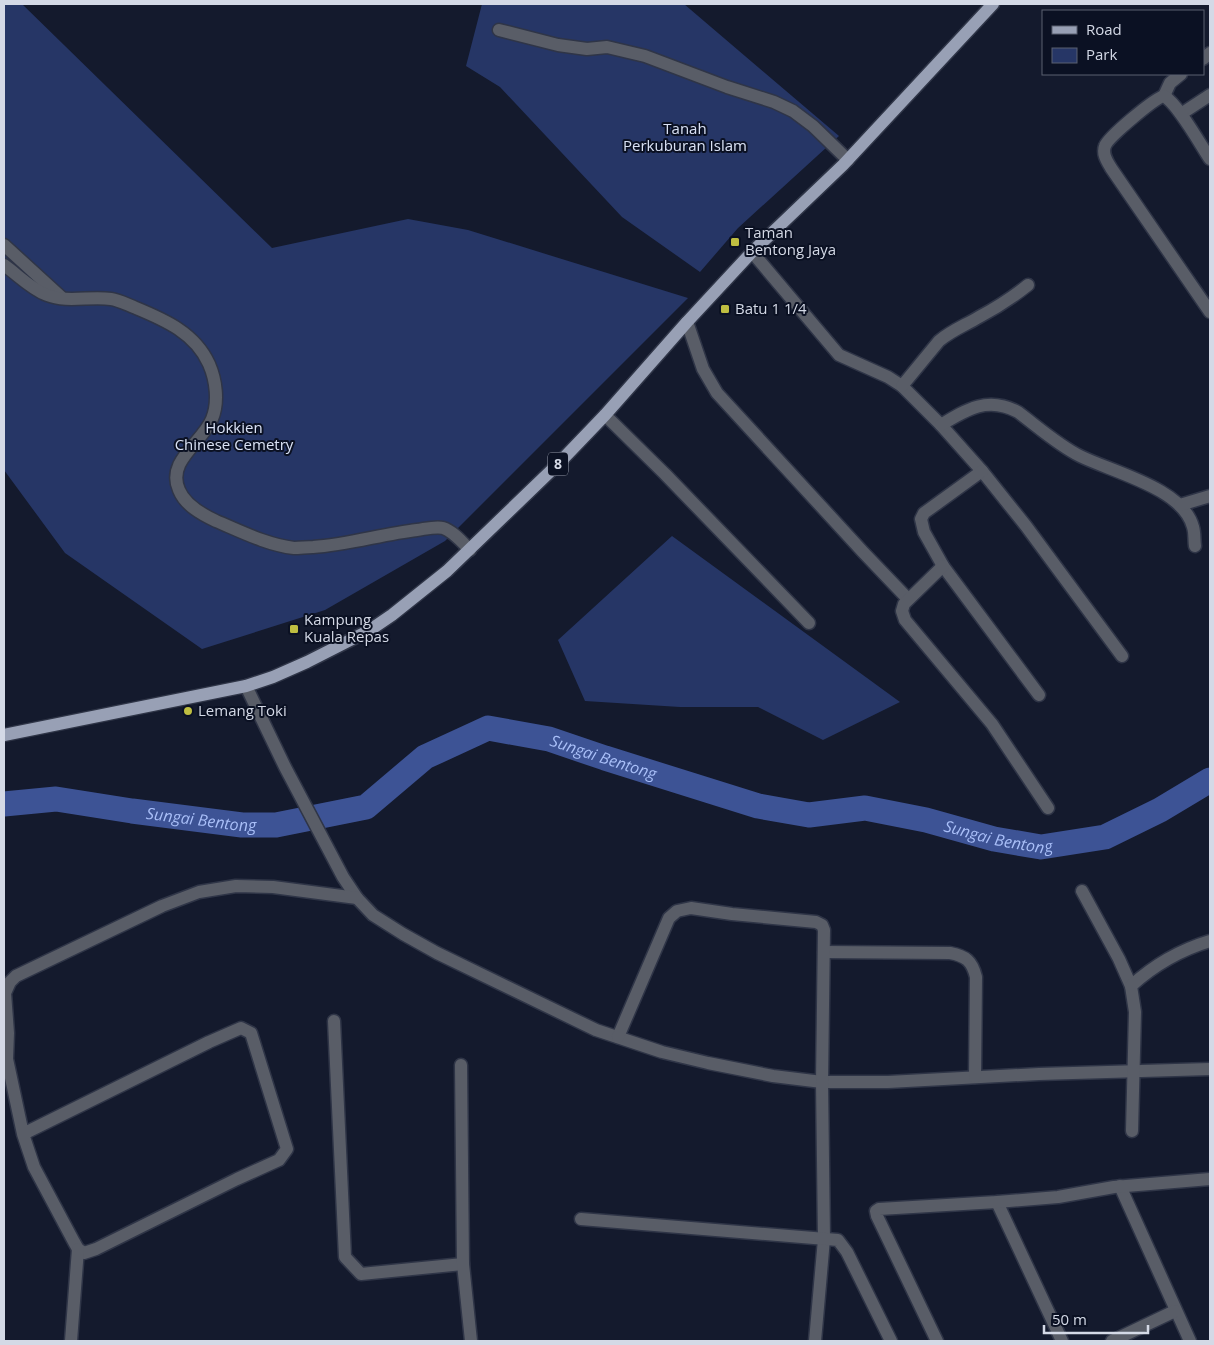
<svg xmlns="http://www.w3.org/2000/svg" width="1214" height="1345" viewBox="0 0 1214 1345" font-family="'Open Sans',sans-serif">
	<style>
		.green { fill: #263666 }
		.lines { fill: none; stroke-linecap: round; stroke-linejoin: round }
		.river { stroke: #3d5395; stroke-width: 25 }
		.minor-casing { stroke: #2f3547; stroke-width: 15 }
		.major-casing { stroke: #2f3547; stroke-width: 15 }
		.minor { stroke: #595d67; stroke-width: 12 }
		.major { stroke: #98a0b5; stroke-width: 12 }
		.poi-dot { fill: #bfbe41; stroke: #0b1123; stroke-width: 2 }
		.labels { text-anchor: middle; stroke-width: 4; stroke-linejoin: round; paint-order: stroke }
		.shield { fill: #0b1123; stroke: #989dac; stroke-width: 1 }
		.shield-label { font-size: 14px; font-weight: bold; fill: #d4d9e6 }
		.park-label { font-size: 15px; fill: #dae2f5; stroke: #0b1123 }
		.poi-label { font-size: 15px; fill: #d4d9e6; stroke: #0b1123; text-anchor: start }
		.water-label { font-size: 16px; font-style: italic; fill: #a9bff8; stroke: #0b1123 }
	</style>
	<rect width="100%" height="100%" fill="#141a2d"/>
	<g class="green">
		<polygon points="4,4 22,4 272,248 408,219 468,230 688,298 445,541 325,610 202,649 65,553 4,470"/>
		<polygon points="482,4 684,4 839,136 738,228 700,272 622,217 500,87 466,66"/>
		<polygon points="672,536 900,702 823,740 758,707 680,707 585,701 558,640"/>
	</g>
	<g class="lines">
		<path class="river" id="s1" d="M 4,804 L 56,799 L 132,811 L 242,825 L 276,825 L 366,807 L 425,757 L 488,728 L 549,739 L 605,758 L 758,806 L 809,815 L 865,808 L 926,820 L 994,839 L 1041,847 L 1105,837 L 1160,810 L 1210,780"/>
		<defs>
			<g id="minor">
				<polyline points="499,30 558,45 587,49 607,47 645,56 727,87 774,102 793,111 813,126 848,160"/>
				<polyline points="1203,59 1210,53"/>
				<polyline points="1164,96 1170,83 1181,74"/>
				<polyline points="1181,114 1210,95"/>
				<path d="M 1210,159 C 1200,144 1178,104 1164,96 C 1155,98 1108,137 1105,146 C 1102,154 1107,161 1111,168 L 1210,312"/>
				<polyline points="4,245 61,297"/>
				<polyline points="752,252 839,355 888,377 902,386 941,425 982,471 1026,526 1122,656"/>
				<path d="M 4,265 C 18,275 31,289 47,295 C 67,303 90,296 111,299 C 119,300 128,305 136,308 C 165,320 195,333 209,364 C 216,380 219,402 212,419 C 202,443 166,461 179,490 C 185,505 201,514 216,521 C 240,531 267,545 294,548 C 300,548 307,547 313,547 C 348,545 382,534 417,530 C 425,529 436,526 443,528 C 453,531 463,543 470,550"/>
				<polyline points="687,322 703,369 717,393 863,552 908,599"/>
				<path d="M 902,386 L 939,341 C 952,330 966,325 979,317 C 996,308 1013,297 1028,285"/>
				<polyline points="605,415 665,474 809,623"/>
				<path d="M 941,425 C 967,409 988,396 1018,412 C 1038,427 1058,445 1080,456 C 1112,472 1183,488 1193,527 C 1195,533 1194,540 1195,546"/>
				<polyline points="982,471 924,513 921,519 924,532 943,566 1039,695"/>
				<polyline points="1180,505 1210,496"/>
				<polyline points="943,566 904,604 902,611 905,620 992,724 1048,808"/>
				<polyline points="246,686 285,767 343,877 357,898 373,915 403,934 437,953 596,1030 662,1052 708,1063 773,1076 822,1082 888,1082 1039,1074 1210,1069"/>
				<polyline points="1082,891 1119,959 1131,986"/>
				<path d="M 824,952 L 950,953 C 966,956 972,961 976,977 L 975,1077"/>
				<polyline points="334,1021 345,1257 361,1274 463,1264"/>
				<polyline points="618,1037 669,918 677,911 691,908 732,914 816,922 822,925 824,930 822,1082 824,1239 815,1341"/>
				<polyline points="461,1065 463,1264 471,1341"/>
				<path d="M 1132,1131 L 1135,1012 L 1131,986 C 1154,965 1180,950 1210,941"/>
				<polyline points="23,1134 209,1042 241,1028 251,1033 287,1149 279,1160 237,1179 96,1249 84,1253 78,1249 74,1242 34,1167 23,1134 7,1059 8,1033 5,993 10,982 16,976 162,906 199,892 236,886 273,887 357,898"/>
				<polyline points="1120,1186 1190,1341"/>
				<polyline points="997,1202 1062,1341"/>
				<polyline points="581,1219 838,1240 847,1252 891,1341"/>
				<polyline points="71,1341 78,1249"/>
				<polyline points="937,1341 877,1216 876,1211 879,1209 997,1202 1058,1197 1114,1187 1210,1179"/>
				<polyline points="1112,1341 1175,1311"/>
			</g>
			<polyline id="major" points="4,735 246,686 273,677 307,662 370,630 392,615 447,571 559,463 605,415 687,322 752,252 843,165 993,4"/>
		</defs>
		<use href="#minor" class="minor-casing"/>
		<use href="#major" class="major-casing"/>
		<use href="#minor" class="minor"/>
		<use href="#major" class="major"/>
	</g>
	<g class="poi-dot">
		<rect x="730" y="237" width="10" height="10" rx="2.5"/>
		<rect x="720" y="304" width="10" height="10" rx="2.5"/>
		<rect x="289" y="624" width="10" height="10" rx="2.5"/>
		<circle cx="188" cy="711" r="5"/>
	</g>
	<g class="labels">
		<rect class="shield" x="548" y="452.5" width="20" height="23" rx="4"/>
		<g class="shield-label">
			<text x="558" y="469">8</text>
		</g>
		<g class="park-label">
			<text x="685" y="134">Tanah<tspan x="685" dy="17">Perkuburan Islam</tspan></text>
			<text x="234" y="433">Hokkien<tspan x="234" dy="17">Chinese Cemetry</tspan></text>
		</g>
		<g class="poi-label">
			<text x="745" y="238">Taman<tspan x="745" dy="17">Bentong Jaya</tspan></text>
			<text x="735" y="314">Batu 1 1/4</text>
			<text x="304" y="625">Kampung<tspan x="304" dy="17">Kuala Repas</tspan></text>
			<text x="198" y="716">Lemang Toki</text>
		</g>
		<g class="water-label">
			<text dy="6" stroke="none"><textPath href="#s1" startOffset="632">Sungai Bentong</textPath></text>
			<text dy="6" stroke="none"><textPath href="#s1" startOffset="199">Sungai Bentong</textPath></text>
			<text dy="6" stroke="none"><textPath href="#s1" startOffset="1039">Sungai Bentong</textPath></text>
		</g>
	</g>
	<rect width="1214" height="1345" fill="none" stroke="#d4d9e6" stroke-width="10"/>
	<rect x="1042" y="10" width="162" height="65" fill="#0b1123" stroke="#5b6171"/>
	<rect x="1052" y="26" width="25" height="8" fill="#98a0b5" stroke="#5b6171"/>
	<text x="1086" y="35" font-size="15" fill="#d4d9e6">Road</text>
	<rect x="1052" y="48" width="25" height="15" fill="#263666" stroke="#5b6171"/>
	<text x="1086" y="60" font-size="15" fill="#d4d9e6">Park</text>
	<path d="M1044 1325v8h104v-8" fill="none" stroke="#d4d9e6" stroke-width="2.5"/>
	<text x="1052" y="1325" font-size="15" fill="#d4d9e6" stroke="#0b1123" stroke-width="4" paint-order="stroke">50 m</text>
</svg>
